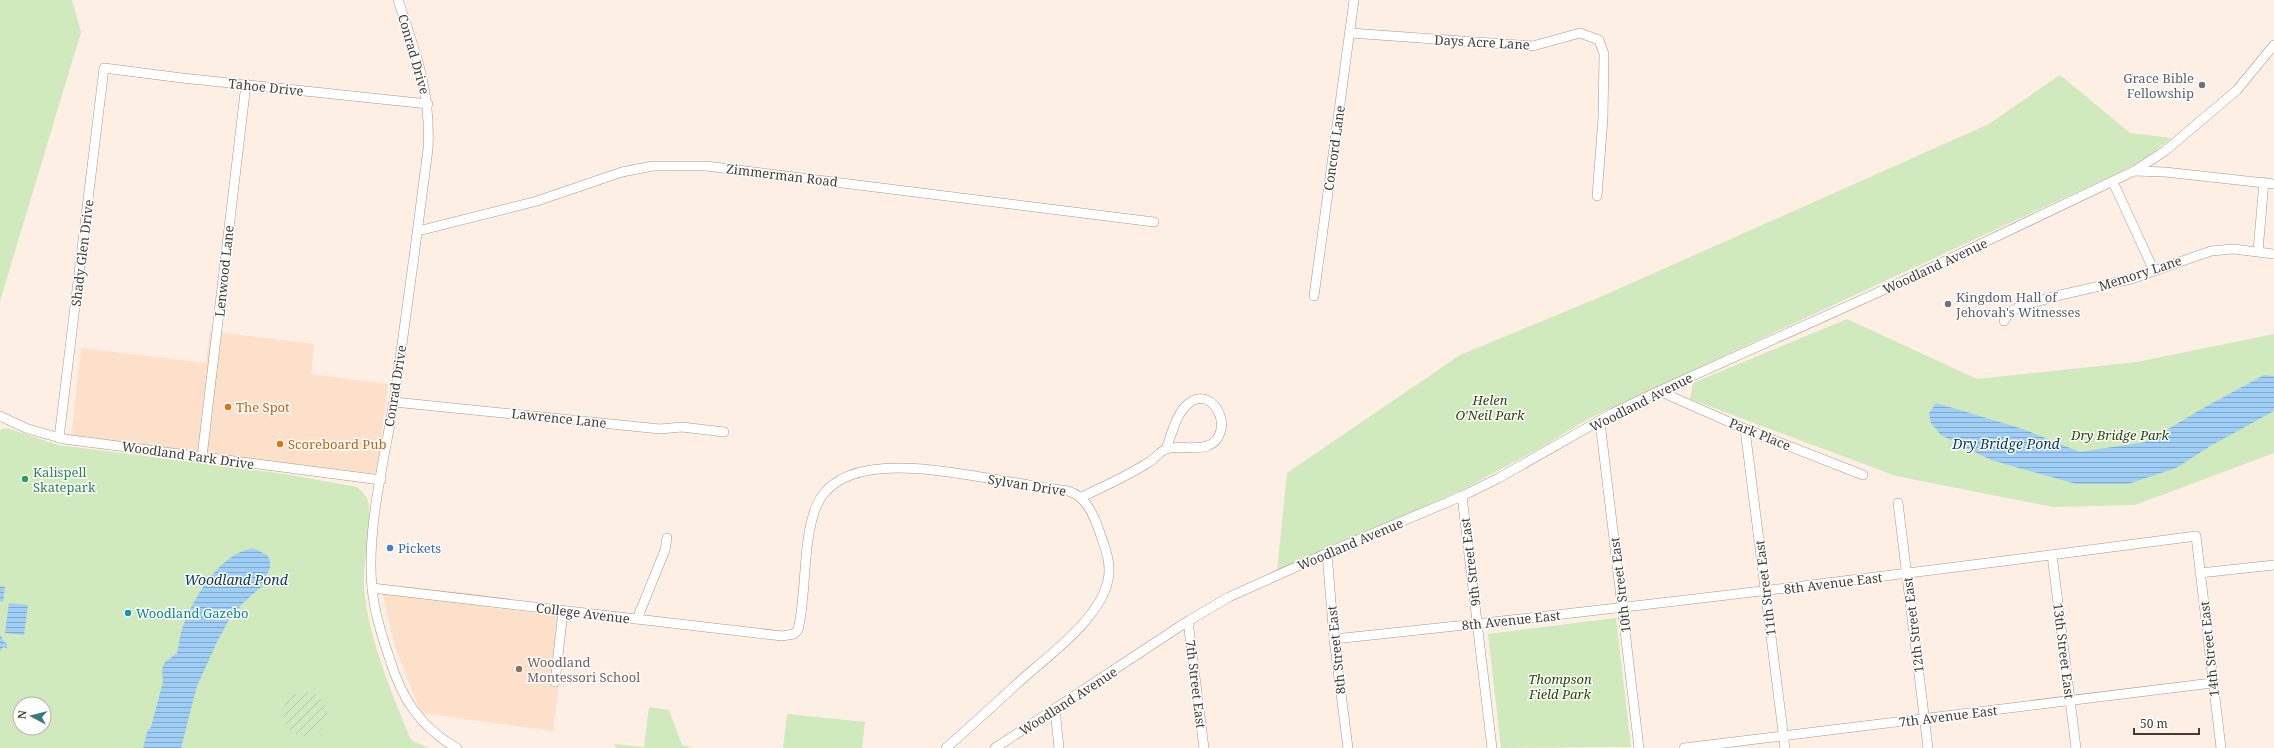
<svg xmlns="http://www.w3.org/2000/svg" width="2274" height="748" viewBox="0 0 2274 748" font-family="'Noto Serif',serif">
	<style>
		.built { fill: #fde0c9 }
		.park { fill: #d0e9bd; fill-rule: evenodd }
		.garden { fill: url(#garden-furrows) }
		.water { fill: url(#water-rules) }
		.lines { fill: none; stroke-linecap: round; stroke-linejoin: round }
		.minor-casing { stroke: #ab9786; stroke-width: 10 }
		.minor { stroke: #fff; stroke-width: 9 }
		.worship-dot { fill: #6b7280; stroke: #fff; stroke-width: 1.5 }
		.food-dot { fill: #e8710a; stroke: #fff; stroke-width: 1.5 }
		.leisure-dot { fill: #2e9e5b; stroke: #fff; stroke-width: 1.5 }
		.shop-dot { fill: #3f7fe0; stroke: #fff; stroke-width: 1.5 }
		.culture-dot { fill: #0f9aa8; stroke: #fff; stroke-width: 1.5 }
		.education-dot { fill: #8d6e63; stroke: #fff; stroke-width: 1.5 }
		.labels { text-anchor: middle; stroke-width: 3; stroke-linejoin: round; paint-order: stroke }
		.street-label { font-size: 13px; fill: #443b34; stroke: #fff }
		.worship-label { font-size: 13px; fill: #5b616d; stroke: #fff; text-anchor: end }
		.park-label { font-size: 13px; font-style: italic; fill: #274600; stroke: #fff }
		.food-label { font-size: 13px; fill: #c56008; stroke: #fff; text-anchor: start }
		.leisure-label { font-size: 13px; fill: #27864d; stroke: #fff; text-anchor: start }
		.shop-label { font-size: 13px; fill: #366cbe; stroke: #fff; text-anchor: start }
		.culture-label { font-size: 13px; fill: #0d838f; stroke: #fff; text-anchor: start }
		.education-label { font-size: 13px; fill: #785e54; stroke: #fff; text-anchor: start }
		.water-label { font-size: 14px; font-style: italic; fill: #093959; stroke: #fff }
	</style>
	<defs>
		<pattern id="garden-furrows" width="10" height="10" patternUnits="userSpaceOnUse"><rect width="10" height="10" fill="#d0e9bd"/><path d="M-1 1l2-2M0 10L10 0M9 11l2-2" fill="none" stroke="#b4c9a3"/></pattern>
		<pattern id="water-rules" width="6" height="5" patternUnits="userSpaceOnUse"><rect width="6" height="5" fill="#9fcff7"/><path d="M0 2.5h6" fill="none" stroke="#83a9c9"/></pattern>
	</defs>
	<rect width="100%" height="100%" fill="#fdefe4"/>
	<g class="built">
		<polygon points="210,331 314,344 311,374 388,384 377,474 71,437 81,348 206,363"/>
		<polygon points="380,584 487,595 486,607 568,617 553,731 421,713 395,647"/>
	</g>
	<g class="park">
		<polygon points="0,0 72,0 81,32 0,301"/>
		<polygon points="2060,75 2130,133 2171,138 2150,155 2124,170 1586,420 1542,447 1464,489 1277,571 1287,473 1460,355 1598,298 1989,124"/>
		<polygon points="1847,319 1977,379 2137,362 2274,334 2274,453 2135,505 2053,507 1896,476 1690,399 1693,383"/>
		<path d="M 7,428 L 58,445 L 285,474 L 357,487 C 360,490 365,494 367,498 C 374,513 362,569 364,589 C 369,641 392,693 411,740 L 429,748 L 0,748 L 0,430 ZM 20,704 L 44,704 L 44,728 L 20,728 Z"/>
		<polygon points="1616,618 1631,747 1501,748 1488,634"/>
		<polygon points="649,707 669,710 682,745 693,748 617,748 614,744 644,747"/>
		<polygon points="787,714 865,722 862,748 783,748"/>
	</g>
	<circle class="garden" cx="305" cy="714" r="22"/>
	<g class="water">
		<polygon points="2264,375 2274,376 2274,411 2212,445 2176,468 2128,484 2076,484 1991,460 1941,435 1931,423 1929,413 1936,403 2023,429 2080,452 2146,442 2207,406"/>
		<path d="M 253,548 L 267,555 L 270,561 L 270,568 L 261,587 L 244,602 L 230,618 L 217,642 L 197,686 L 181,748 L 143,748 L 147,732 L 151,727 L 163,682 L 162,669 L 165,662 L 177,653 C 179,646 179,640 181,632 C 192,600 217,555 253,548 Z"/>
		<polygon points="0,586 5,587 3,602 0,601"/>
		<polygon points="9,603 28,605 24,635 5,633"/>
		<polygon points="0,634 4,642 7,643 7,648 3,647 0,652"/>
	</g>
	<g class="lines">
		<defs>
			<g id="minor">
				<path d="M 398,0 C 416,53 431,92 428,149 C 418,229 407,308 396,388 C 387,450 366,525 372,587 C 374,612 382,636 390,660 C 402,699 421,728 457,748"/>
				<polyline points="1350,33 1533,46 1580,33 1599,40 1604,54 1603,118 1597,196"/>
				<polyline points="2134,171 2165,172 2274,184"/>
				<polyline points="2113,182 2154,271"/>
				<polyline points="418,231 537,201 622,172 653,166 706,166 1154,222"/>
				<polyline points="2258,251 2264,182"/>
				<polyline points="1314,296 1354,0"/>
				<polyline points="2004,321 2010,312 2017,308 2056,296 2131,279 2211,251 2233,249 2274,254"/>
				<polyline points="1659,391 1745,429 1863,475"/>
				<polyline points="394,402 660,429 682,427 724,432"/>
				<polyline points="0,416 28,429 64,439 381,480"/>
				<polyline points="1600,422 1639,748"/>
				<polyline points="1745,429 1785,748"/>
				<polyline points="59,438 104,68 182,78 428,104"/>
				<polyline points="202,457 246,84"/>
				<polyline points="1462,496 1492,748"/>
				<path d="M 1082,497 C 1104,486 1128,476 1149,462 C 1155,459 1160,451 1166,449 C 1182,443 1214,458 1221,430 C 1225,412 1207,389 1189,403 C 1176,413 1172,434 1166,449"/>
				<polyline points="1898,503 1928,748"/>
				<polyline points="1327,553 1334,639 1348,748"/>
				<polyline points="2052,555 2076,748"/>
				<polyline points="2200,573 2274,565"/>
				<path d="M 372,588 L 782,636 L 794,634 L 798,630 C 807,592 802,543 816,507 C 839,449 941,471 988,478 C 1015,483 1042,487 1068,491 C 1086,496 1093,514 1099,530 C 1104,546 1112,562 1108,580 C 1100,619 1049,655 1020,681 C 996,703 971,726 946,748"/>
				<polyline points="637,619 665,550 667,538"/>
				<polyline points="1188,621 1204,748"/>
				<path d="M 1334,639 C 1622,609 1909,574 2196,536 L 2221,748"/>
				<polyline points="555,682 563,611"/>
				<polyline points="1055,710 1059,748"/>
				<polyline points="995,748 1188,621 1229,597 1327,553 1462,496 1497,479 1613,413 1659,391 1901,282 2134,171 2165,151 2237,90 2274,45"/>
				<polyline points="1684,748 2212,683"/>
			</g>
		</defs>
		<use href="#minor" class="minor-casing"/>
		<use href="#minor" class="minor"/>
	</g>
	<g class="worship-dot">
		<circle cx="2202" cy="85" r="4"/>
		<circle cx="1948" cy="304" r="4"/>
	</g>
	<g class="food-dot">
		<circle cx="228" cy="407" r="4"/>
		<circle cx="280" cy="444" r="4"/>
	</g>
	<circle class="leisure-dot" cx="25" cy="479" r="4"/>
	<circle class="shop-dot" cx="390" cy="548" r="4"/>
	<circle class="culture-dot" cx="128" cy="613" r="4"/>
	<circle class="education-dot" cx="519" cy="669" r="4"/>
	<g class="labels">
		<g class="street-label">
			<text transform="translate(1482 42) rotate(3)" y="5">Days Acre Lane</text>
			<text transform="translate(414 54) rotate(74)" y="5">Conrad Drive</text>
			<text transform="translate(266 87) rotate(6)" y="5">Tahoe Drive</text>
			<text transform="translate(1334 148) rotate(-82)" y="5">Concord Lane</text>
			<text transform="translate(782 175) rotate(7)" y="5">Zimmerman Road</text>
			<text transform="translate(82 253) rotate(-83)" y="5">Shady Glen Drive</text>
			<text transform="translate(1935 266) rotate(-25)" y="5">Woodland Avenue</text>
			<text transform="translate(224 271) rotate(-84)" y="5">Lenwood Lane</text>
			<text transform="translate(2140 273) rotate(-18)" y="5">Memory Lane</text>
			<text transform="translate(395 386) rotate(-81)" y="5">Conrad Drive</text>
			<text transform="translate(1641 402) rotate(-27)" y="5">Woodland Avenue</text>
			<text transform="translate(559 418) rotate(6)" y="5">Lawrence Lane</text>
			<text transform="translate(1760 434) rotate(22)" y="5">Park Place</text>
			<text transform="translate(188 455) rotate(8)" y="5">Woodland Park Drive</text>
			<text transform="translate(1027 485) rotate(9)" y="5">Sylvan Drive</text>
			<text transform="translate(1350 544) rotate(-23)" y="5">Woodland Avenue</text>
			<text transform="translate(1470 562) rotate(-97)" y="5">9th Street East</text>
			<text transform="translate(1833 583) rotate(-7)" y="5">8th Avenue East</text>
			<text transform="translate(1620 585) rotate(-97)" y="5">10th Street East</text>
			<text transform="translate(1765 588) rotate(-97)" y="5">11th Street East</text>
			<text transform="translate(583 613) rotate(7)" y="5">College Avenue</text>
			<text transform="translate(1511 620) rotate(-6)" y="5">8th Avenue East</text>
			<text transform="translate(1913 625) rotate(-97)" y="5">12th Street East</text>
			<text transform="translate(2209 649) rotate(-96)" y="5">14th Street East</text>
			<text transform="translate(1336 650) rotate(-96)" y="5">8th Street East</text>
			<text transform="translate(2064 651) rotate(83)" y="5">13th Street East</text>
			<text transform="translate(1196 684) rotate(83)" y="5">7th Street East</text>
			<text transform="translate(1068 701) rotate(-33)" y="5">Woodland Avenue</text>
			<text transform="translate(1948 716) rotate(-7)" y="5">7th Avenue East</text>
		</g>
		<g class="worship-label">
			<text x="2194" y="83">Grace Bible<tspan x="2194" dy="15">Fellowship</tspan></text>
			<text x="1956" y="302" text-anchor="start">Kingdom Hall of<tspan x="1956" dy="15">Jehovah's Witnesses</tspan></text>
		</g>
		<g class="park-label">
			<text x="1490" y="405">Helen<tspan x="1490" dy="15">O'Neil Park</tspan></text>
			<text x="2120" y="440">Dry Bridge Park</text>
			<text x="1560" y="684">Thompson<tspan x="1560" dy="15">Field Park</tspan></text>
		</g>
		<g class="food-label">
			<text x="236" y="412">The Spot</text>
			<text x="288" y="449">Scoreboard Pub</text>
		</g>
		<g class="leisure-label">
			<text x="33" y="477">Kalispell<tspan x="33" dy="15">Skatepark</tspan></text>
		</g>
		<g class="shop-label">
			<text x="398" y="553">Pickets</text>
		</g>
		<g class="culture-label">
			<text x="136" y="618">Woodland Gazebo</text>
		</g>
		<g class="education-label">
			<text x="527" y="667">Woodland<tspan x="527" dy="15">Montessori School</tspan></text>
		</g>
		<g class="water-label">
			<text x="2006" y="449">Dry Bridge Pond</text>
			<text x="236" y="585">Woodland Pond</text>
		</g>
	</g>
	<g transform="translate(32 716) rotate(277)"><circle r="19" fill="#ffffff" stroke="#b4b1ae"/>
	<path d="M0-3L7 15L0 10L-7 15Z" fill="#377d75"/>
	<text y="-6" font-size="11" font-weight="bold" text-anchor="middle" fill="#443b34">N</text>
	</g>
	<path d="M2134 728v6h65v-6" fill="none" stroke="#443b34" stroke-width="2"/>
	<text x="2140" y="728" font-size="12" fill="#443b34" stroke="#ffffff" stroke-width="3" paint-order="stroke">50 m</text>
</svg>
